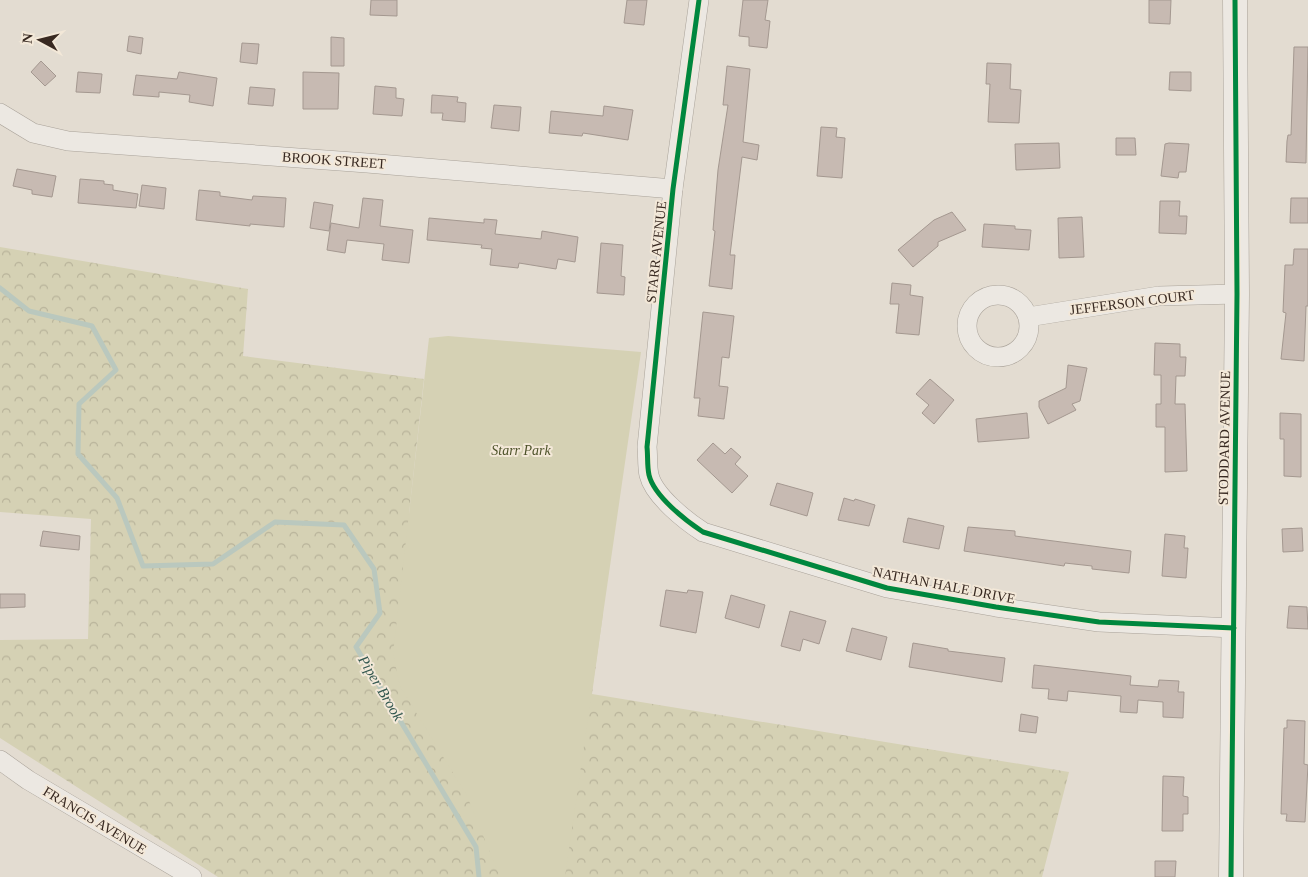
<svg xmlns="http://www.w3.org/2000/svg" width="1308" height="877" viewBox="0 0 1308 877" font-family="'Times New Roman',serif">
	<style>
		.forest { fill: url(#forest-crowns) }
		.green { fill: #d5d1b4 }
		.lines { fill: none; stroke-linecap: round; stroke-linejoin: round }
		.stream { stroke: #bac8be; stroke-width: 5 }
		.building { fill: #c7bab2; stroke: #a49890 }
		.minor-casing { stroke: #a9a299; stroke-width: 20 }
		.tertiary-casing { stroke: #a9a299; stroke-width: 25 }
		.minor { stroke: #ece8e2; stroke-width: 19 }
		.tertiary { stroke: #ece8e2; stroke-width: 24 }
		.cycleway-casing { stroke: #f3e8d8; stroke-width: 8 }
		.cycleway { stroke: #00873e; stroke-width: 5 }
		.labels { text-anchor: middle; stroke-width: 4; stroke-linejoin: round; paint-order: stroke }
		.street-label { font-size: 14px; fill: #382921; stroke: #f3e8d8 }
		.park-label { font-size: 14px; font-style: italic; fill: #4e532a; stroke: #f3e8d8 }
		.water-label { font-size: 15px; font-style: italic; fill: #32574f; stroke: #f3e8d8 }
	</style>
	<defs>
		<pattern id="forest-crowns" width="20" height="18" patternUnits="userSpaceOnUse" patternTransform="scale(1.25)"><rect width="20" height="18" fill="#d5d1b4"/><path d="M2 6a3 3 0 1 1 6 0M12 15a3 3 0 1 1 6 0" fill="none" stroke="#b8b39a"/></pattern>
	</defs>
	<rect width="100%" height="100%" fill="#e3dcd1"/>
	<polygon class="forest" points="0,247 248,289 243,356 424,379 409,514 603,614 592,694 1069,772 1042,877 218,877 0,738 0,640 88,639 91,519 0,512"/>
	<polygon class="green" points="448,336 641,352 565,877 500,877 467,796 400,686 393,654 429,338"/>
	<g class="lines">
		<polyline class="stream" points="0,288 29,311 92,326 116,370 79,404 78,454 117,498 143,566 213,564 275,522 344,525 374,569 380,613 356,647 476,847 479,877"/>
	</g>
	<g class="building">
		<polygon points="371,0 397,0 397,16 370,15"/>
		<polygon points="627,0 647,0 644,25 624,23"/>
		<polygon points="743,0 768,0 765,20 770,21 767,48 749,46 749,37 739,36"/>
		<polygon points="1149,0 1171,0 1170,24 1149,23"/>
		<polygon points="129,36 143,38 141,54 127,51"/>
		<polygon points="331,37 344,38 344,66 331,66"/>
		<polygon points="242,43 259,44 257,64 240,62"/>
		<polygon points="1294,47 1308,47 1306,163 1286,162 1287,141 1288,135 1291,135"/>
		<polygon points="41,61 56,76 45,86 31,72"/>
		<polygon points="987,63 1011,64 1010,89 1021,90 1019,123 988,122 990,84 986,84"/>
		<polygon points="727,66 750,69 743,142 759,145 757,160 742,157 730,255 735,255 732,289 709,286 715,231 713,230 718,170 728,105 723,105"/>
		<polygon points="78,72 102,74 100,93 76,92"/>
		<polygon points="179,72 217,78 213,106 189,102 190,95 159,92 159,97 133,95 136,75 177,79"/>
		<polygon points="303,72 339,73 338,109 303,109"/>
		<polygon points="1170,72 1191,72 1191,91 1169,90"/>
		<polygon points="375,86 396,88 396,98 404,99 402,116 373,114"/>
		<polygon points="250,87 275,89 273,106 248,104"/>
		<polygon points="432,95 458,97 457,102 466,103 465,122 442,120 443,113 431,113"/>
		<polygon points="494,105 521,107 519,131 491,128"/>
		<polygon points="604,106 633,110 628,140 583,133 582,136 549,133 551,111 603,116"/>
		<polygon points="821,127 837,128 836,137 845,138 842,178 817,176"/>
		<polygon points="1116,138 1135,138 1136,155 1116,155"/>
		<polygon points="1059,143 1060,168 1016,170 1015,144"/>
		<polygon points="1169,143 1189,144 1186,172 1179,172 1178,178 1161,176 1165,144"/>
		<polygon points="17,169 56,176 52,197 32,194 32,190 13,186"/>
		<polygon points="80,179 104,181 104,184 113,185 113,190 138,194 136,208 78,203"/>
		<polygon points="142,185 166,188 164,209 139,206"/>
		<polygon points="199,190 220,192 220,196 252,200 253,196 286,198 284,227 250,224 250,226 196,220"/>
		<polygon points="363,198 383,200 380,226 413,230 409,263 382,260 384,244 347,240 345,253 327,250 331,223 359,228"/>
		<polygon points="1291,198 1308,198 1308,223 1290,223"/>
		<polygon points="1160,201 1180,201 1179,216 1187,216 1186,234 1159,233"/>
		<polygon points="314,202 333,205 329,231 310,228"/>
		<polygon points="952,212 966,230 938,242 938,246 913,267 898,250 934,220"/>
		<polygon points="1082,217 1084,257 1059,258 1058,218"/>
		<polygon points="429,218 484,223 484,219 497,220 495,234 541,239 542,231 578,237 575,262 558,259 556,269 519,263 518,268 490,265 492,249 481,248 482,245 427,240"/>
		<polygon points="984,224 1015,226 1015,229 1031,230 1029,250 982,247"/>
		<polygon points="601,243 623,245 621,276 625,277 624,295 597,293"/>
		<polygon points="1294,249 1308,249 1308,306 1306,306 1304,361 1281,359 1286,313 1283,312 1285,265 1293,265"/>
		<polygon points="892,283 911,285 910,295 923,297 919,335 896,333 899,304 890,304"/>
		<polygon points="703,312 734,316 729,358 722,357 719,386 728,387 724,419 698,416 700,398 694,398"/>
		<polygon points="1155,343 1180,344 1180,357 1186,357 1185,376 1176,376 1175,404 1185,404 1187,471 1165,472 1165,427 1156,427 1156,404 1161,404 1161,375 1154,375"/>
		<polygon points="1068,365 1087,368 1080,401 1072,404 1076,410 1048,424 1039,407 1039,401 1066,388"/>
		<polygon points="930,379 954,400 934,424 922,413 929,405 916,394"/>
		<polygon points="1027,413 1029,438 978,442 976,419"/>
		<polygon points="1280,413 1301,414 1301,477 1284,476 1284,439 1280,439"/>
		<polygon points="713,443 725,454 731,448 741,457 735,464 748,476 732,493 697,460"/>
		<polygon points="777,483 813,493 807,516 770,505"/>
		<polygon points="844,498 854,501 855,499 875,505 869,526 838,520"/>
		<polygon points="908,518 944,526 939,549 903,542"/>
		<polygon points="968,527 1015,531 1015,536 1131,551 1129,573 1092,569 1092,566 1065,563 1064,566 964,551"/>
		<polygon points="1302,528 1303,551 1283,552 1282,529"/>
		<polygon points="43,531 80,536 79,550 40,546"/>
		<polygon points="1165,534 1185,536 1184,548 1188,548 1186,578 1162,576"/>
		<polygon points="666,590 687,593 688,590 703,592 696,633 660,626"/>
		<polygon points="0,594 25,594 25,607 0,608"/>
		<polygon points="731,595 765,605 759,628 725,618"/>
		<polygon points="1289,606 1307,607 1308,629 1287,628"/>
		<polygon points="790,611 826,621 819,644 803,639 800,651 781,646"/>
		<polygon points="852,628 887,637 881,660 846,651"/>
		<polygon points="913,643 948,649 948,651 1005,658 1002,682 909,667"/>
		<polygon points="1034,665 1131,676 1130,685 1158,687 1159,680 1179,681 1178,692 1184,692 1183,718 1163,717 1163,702 1138,700 1137,713 1120,712 1121,696 1068,691 1067,701 1048,699 1049,689 1032,688"/>
		<polygon points="1021,714 1038,717 1036,733 1019,731"/>
		<polygon points="1287,720 1305,721 1304,764 1308,765 1305,822 1286,821 1287,814 1281,814 1284,728 1287,728"/>
		<polygon points="1163,776 1184,777 1183,796 1188,797 1188,814 1183,814 1183,831 1162,831"/>
		<polygon points="1155,861 1176,861 1175,877 1155,877"/>
	</g>
	<g class="lines">
		<defs>
			<g id="minor">
				<path d="M 699,0 L 673,189 L 647,447 C 648,456 647,466 649,475 C 654,496 686,521 703,532 L 887,588 L 996,607 L 1099,622 L 1234,628"/>
				<polyline points="0,113 33,133 68,141 367,163 673,189"/>
				<circle cx="998" cy="326" r="31"/>
				<polyline points="1028,317 1159,296 1237,294"/>
				<polyline points="0,760 28,780 192,877"/>
			</g>
			<polyline id="tertiary" points="1231,877 1237,294 1235,0"/>
		</defs>
		<use href="#minor" class="minor-casing"/>
		<use href="#tertiary" class="tertiary-casing"/>
		<use href="#minor" class="minor"/>
		<use href="#tertiary" class="tertiary"/>
		<defs>
			<g id="cycleway">
				<path d="M 699,0 L 673,189 L 647,447 C 648,456 647,466 649,475 C 654,496 686,521 703,532 L 887,588 L 996,607 L 1099,622 L 1234,628"/>
				<polyline points="1231,877 1237,294 1235,0"/>
			</g>
		</defs>
		<use href="#cycleway" class="cycleway-casing"/>
		<use href="#cycleway" class="cycleway"/>
	</g>
	<g class="labels">
		<g class="street-label">
			<text transform="translate(334 160) rotate(4)" y="5">BROOK STREET</text>
			<text transform="translate(656 252) rotate(-84)" y="5">STARR AVENUE</text>
			<text transform="translate(1132 302) rotate(-7)" y="5">JEFFERSON COURT</text>
			<text transform="translate(1224 438) rotate(-89)" y="5">STODDARD AVENUE</text>
			<text transform="translate(944 585) rotate(11)" y="5">NATHAN HALE DRIVE</text>
			<text transform="translate(95 820) rotate(31)" y="5">FRANCIS AVENUE</text>
		</g>
		<g class="park-label">
			<text x="521" y="455">Starr Park</text>
		</g>
		<g class="water-label">
			<text transform="translate(381 688) rotate(59)" y="5">Piper Brook</text>
		</g>
	</g>
	<g transform="translate(40 40) rotate(277)" stroke="#f3e8d8" stroke-width="4" paint-order="stroke">
	<path d="M0-4L9 19L0 12L-9 19Z" fill="#382921"/>
	<text y="-8" font-size="14" font-weight="bold" text-anchor="middle" fill="#382921">N</text>
	</g>
</svg>
